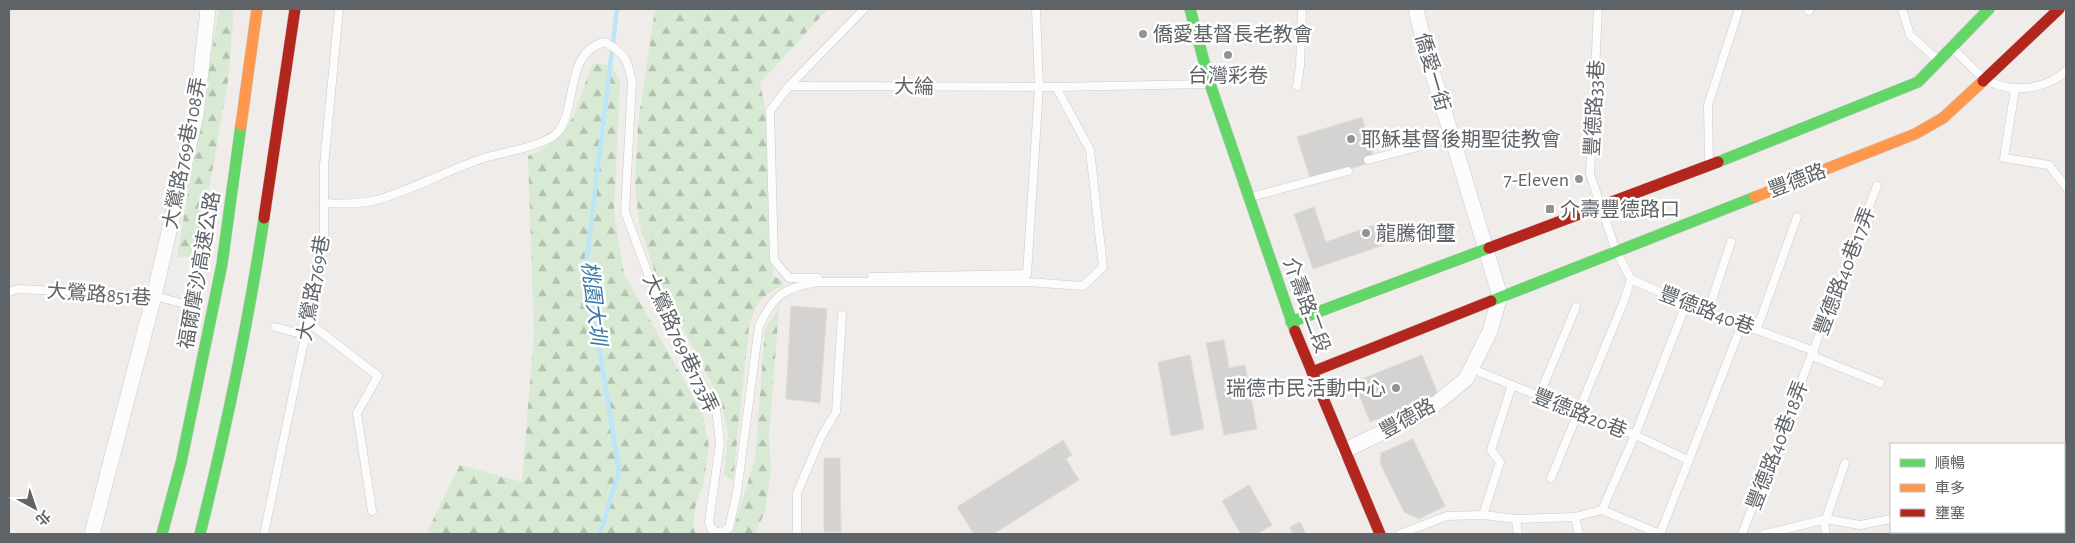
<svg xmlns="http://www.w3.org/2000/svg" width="2075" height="543" viewBox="0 0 2075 543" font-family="'Alegreya Sans','Noto Sans TC',sans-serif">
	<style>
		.forest { fill: url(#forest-firs) }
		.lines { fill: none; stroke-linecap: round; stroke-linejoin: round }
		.stream { stroke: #bde5f8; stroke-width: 4.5 }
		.building { fill: #d5d3d2; stroke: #dedcd8 }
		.lane-casing { stroke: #cbcbcb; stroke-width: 9 }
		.street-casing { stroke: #cbcbcb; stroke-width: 16 }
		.fast-casing { stroke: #cac9ca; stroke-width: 12 }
		.slow-casing { stroke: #cac9ca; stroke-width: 12 }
		.jam-casing { stroke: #cac9ca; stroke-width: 12 }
		.lane { stroke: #fdfcfc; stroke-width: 8 }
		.street { stroke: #fdfcfc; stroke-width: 15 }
		.fast { stroke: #63d668; stroke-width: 11 }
		.slow { stroke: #ff974d; stroke-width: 11 }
		.jam { stroke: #b3261e; stroke-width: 11 }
		.poi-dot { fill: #919395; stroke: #fff; stroke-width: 2 }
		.labels { text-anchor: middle; stroke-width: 5; stroke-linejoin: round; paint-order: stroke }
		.poi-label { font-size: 20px; fill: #5e6368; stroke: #fff; text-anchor: start }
		.street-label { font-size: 20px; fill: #5e6368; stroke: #fff }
		.water-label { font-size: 21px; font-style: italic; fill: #3a79a5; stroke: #fff }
	</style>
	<defs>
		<pattern id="forest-firs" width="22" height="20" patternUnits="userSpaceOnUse" patternTransform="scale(1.25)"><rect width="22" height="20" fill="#d9ead4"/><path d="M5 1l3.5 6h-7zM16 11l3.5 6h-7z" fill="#b3c1b0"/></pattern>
	</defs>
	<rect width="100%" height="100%" fill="#efece9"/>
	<g class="forest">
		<polygon points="219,9 234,9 228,81 197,257 177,257"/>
		<path d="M 655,9 L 828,9 L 760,83 L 765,107 L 773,276 L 783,281 L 783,286 C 762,293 754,307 749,327 L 733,480 L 724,475 L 728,435 L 721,402 L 657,279 L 639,223 L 635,183 L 638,124 Z"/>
		<path d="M 593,63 L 612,66 L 620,82 L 614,213 L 624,274 L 703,414 L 709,447 L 703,484 L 695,508 L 693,527 L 696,534 L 426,534 L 460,465 L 522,482 L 534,333 L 528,156 C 578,137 574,106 593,63 Z"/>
		<polygon points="779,307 769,437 771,470 765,511 755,534 732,534 755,459 765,329"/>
	</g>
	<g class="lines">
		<polyline class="stream" points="600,534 619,471 586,265 617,9"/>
	</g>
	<g class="building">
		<polygon points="1362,117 1375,161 1311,181 1297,137"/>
		<polygon points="1314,207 1326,242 1377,224 1384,245 1313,269 1294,214"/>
		<polygon points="791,306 827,309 820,403 786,399"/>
		<polygon points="1224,340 1229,368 1245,365 1257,429 1224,435 1206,343"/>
		<polygon points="1190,355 1204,429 1171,436 1158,362"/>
		<polygon points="1422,355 1438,394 1370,422 1354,382"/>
		<polygon points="1413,439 1445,506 1419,519 1404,512 1380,463 1381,453"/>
		<polygon points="1063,440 1072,455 1066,459 1079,480 993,534 974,534 957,507"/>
		<polygon points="824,458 840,458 841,532 824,532"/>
		<polygon points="1249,485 1272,525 1257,534 1241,534 1222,501"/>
		<polygon points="1300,522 1306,534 1293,534 1290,527"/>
	</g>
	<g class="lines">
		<defs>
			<g id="lane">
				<polyline points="1598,9 1590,174 1616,251 1631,279 1686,304 1814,351"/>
				<polyline points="1902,9 1910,35 1938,60"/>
				<polyline points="1809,11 1810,9"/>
				<path d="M 1953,49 C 1963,58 1974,71 1985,79 C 2009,94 2046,90 2066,71"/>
				<polyline points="789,86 1056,87 1207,84"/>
				<polyline points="1297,86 1300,66 1302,9"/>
				<polyline points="2015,89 2004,158 2049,165 2066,187"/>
				<polyline points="1368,160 1452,138"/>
				<polyline points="1709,163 1708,105 1739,9"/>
				<polyline points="1251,197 1348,171"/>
				<path d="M 324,203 C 341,204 361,204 377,200 C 414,189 448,170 484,158 C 503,152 541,147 556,134 C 578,115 563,51 605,42 C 625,54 628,59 632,82 L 625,212 L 650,279 L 682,347 L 716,409 L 720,443 L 709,522 L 712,530 L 721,533 L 729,528 L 737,492 L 759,326 C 774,295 783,288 818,282 L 1027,282 L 1083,286 L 1103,267 L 1090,150 L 1056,87"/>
				<polyline points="872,277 1027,274 1039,87 1036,9"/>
				<polyline points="818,278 789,278 774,260 770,111 789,86 864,9"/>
				<polyline points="9,292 18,289 154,296 189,305"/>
				<polyline points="1708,312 1731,242"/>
				<polyline points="308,322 378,376 357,413 372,511"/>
				<polyline points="275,327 305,335"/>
				<polyline points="1757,329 1797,217"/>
				<polyline points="1812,356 1880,383"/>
				<polyline points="1470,368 1635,435 1688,460"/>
				<polyline points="1539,396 1576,307"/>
				<polyline points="1551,478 1624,301 1631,279"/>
				<polyline points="1602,510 1635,435 1686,304"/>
				<polyline points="1602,510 1660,534"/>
				<polyline points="1483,515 1500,462 1491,450 1512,385"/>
				<polyline points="1575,517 1579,534"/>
				<polyline points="1516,519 1518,534"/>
				<polyline points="1826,519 1845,463"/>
				<polyline points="1824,520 1826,534"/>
				<polyline points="1935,532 1936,534"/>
				<polyline points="2006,532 2007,534"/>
				<polyline points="264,534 324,245 324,165 339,9"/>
				<polyline points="797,534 797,493 822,435 836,412 842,315"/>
				<polyline points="1400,534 1447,516 1483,515 1516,519 1575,517 1602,510"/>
				<polyline points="1660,534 1742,324"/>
				<polyline points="1742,534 1877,186"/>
				<polyline points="1765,534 1826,519 1860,525 1891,519"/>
			</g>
			<g id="street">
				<polyline points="1344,451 1428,410 1466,379 1490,331 1500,296 1426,51 1416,9"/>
				<polyline points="92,534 154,296 196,115 208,9"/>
			</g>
			<g id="fast">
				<polyline points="1190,9 1210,84 1295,331"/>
				<polyline points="1718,162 1918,82 1989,9"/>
				<polyline points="1491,301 1755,197"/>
				<polyline points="1291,322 1489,248"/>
				<polyline points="162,534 181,463 222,264 241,125"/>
				<path d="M 200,534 C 226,430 248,324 264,218"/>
			</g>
			<g id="slow">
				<polyline points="241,125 257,9"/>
				<polyline points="1755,197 1915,134 1943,118 1983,81"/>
			</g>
			<g id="jam">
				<polyline points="1983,81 2059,9"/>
				<polyline points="264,218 295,9"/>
				<polyline points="1489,248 1718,162"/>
				<polyline points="1295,331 1380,534"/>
				<polyline points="1312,372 1491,301"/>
			</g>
		</defs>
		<use href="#lane" class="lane-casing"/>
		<use href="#street" class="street-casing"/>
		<use href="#fast" class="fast-casing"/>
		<use href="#slow" class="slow-casing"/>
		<use href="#jam" class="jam-casing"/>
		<use href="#lane" class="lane"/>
		<use href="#street" class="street"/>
		<use href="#fast" class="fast"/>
		<use href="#slow" class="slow"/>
		<use href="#jam" class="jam"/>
	</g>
	<g class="poi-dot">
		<circle cx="1143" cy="34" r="5"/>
		<circle cx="1228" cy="55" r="5"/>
		<circle cx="1351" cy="139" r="5"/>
		<circle cx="1579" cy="179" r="5"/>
		<rect x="1545" y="204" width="10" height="10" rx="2.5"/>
		<circle cx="1366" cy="233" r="5"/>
		<circle cx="1396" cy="388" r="5"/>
	</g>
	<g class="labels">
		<g class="poi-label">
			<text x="1153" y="41">僑愛基督長老教會</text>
			<text x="1228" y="82" text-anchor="middle">台灣彩卷</text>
			<text x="1361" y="146">耶穌基督後期聖徒教會</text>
			<text x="1569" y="186" text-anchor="end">7-Eleven</text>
			<text x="1560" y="216">介壽豐德路口</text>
			<text x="1376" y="240">龍騰御璽</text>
			<text x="1386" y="395" text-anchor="end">瑞德市民活動中心</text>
		</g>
		<g class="street-label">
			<text transform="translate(1433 72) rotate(74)" y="7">僑愛一街</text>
			<text x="914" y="93">大綸</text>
			<text transform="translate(1594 108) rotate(-87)" y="7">豐德路33巷</text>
			<text transform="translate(184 153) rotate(-79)" y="7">大鶯路769巷108弄</text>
			<text transform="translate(1797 180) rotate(-21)" y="7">豐德路</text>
			<text transform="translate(199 270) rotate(-80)" y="7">福爾摩沙高速公路</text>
			<text transform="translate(1844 271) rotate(-69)" y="7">豐德路40巷17弄</text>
			<text transform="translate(313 288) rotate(-80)" y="7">大鶯路769巷</text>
			<text transform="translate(99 294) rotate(4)" y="7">大鶯路851巷</text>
			<text transform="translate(1307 305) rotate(70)" y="7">介壽路二段</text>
			<text transform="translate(1707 310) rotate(21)" y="7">豐德路40巷</text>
			<text transform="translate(681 343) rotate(65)" y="7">大鶯路769巷173弄</text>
			<text transform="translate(1580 413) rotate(22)" y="7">豐德路20巷</text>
			<text transform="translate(1407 418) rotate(-29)" y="7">豐德路</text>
			<text transform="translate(1777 445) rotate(-69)" y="7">豐德路40巷18弄</text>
		</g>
		<g class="water-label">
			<text transform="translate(594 303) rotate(83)" y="7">桃園大圳</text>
		</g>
	</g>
	<rect width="2075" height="543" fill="none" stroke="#5e6368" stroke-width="20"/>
	<rect x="1890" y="443" width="175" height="90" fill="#ffffff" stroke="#bfc1c3"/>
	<rect x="1900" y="459" width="25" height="8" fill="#63d668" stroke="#bfc1c3"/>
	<text x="1935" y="468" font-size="15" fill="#5e6368">順暢</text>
	<rect x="1900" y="484" width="25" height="8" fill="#ff974d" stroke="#bfc1c3"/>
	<text x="1935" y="493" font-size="15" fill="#5e6368">車多</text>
	<rect x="1900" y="509" width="25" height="8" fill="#b3261e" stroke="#bfc1c3"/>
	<text x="1935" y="518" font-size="15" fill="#5e6368">壅塞</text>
	<g transform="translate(35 508) rotate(140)" stroke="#ffffff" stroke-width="4" paint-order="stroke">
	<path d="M0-4L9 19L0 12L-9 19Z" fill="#5e6368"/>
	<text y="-8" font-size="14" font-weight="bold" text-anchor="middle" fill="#5e6368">北</text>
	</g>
</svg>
